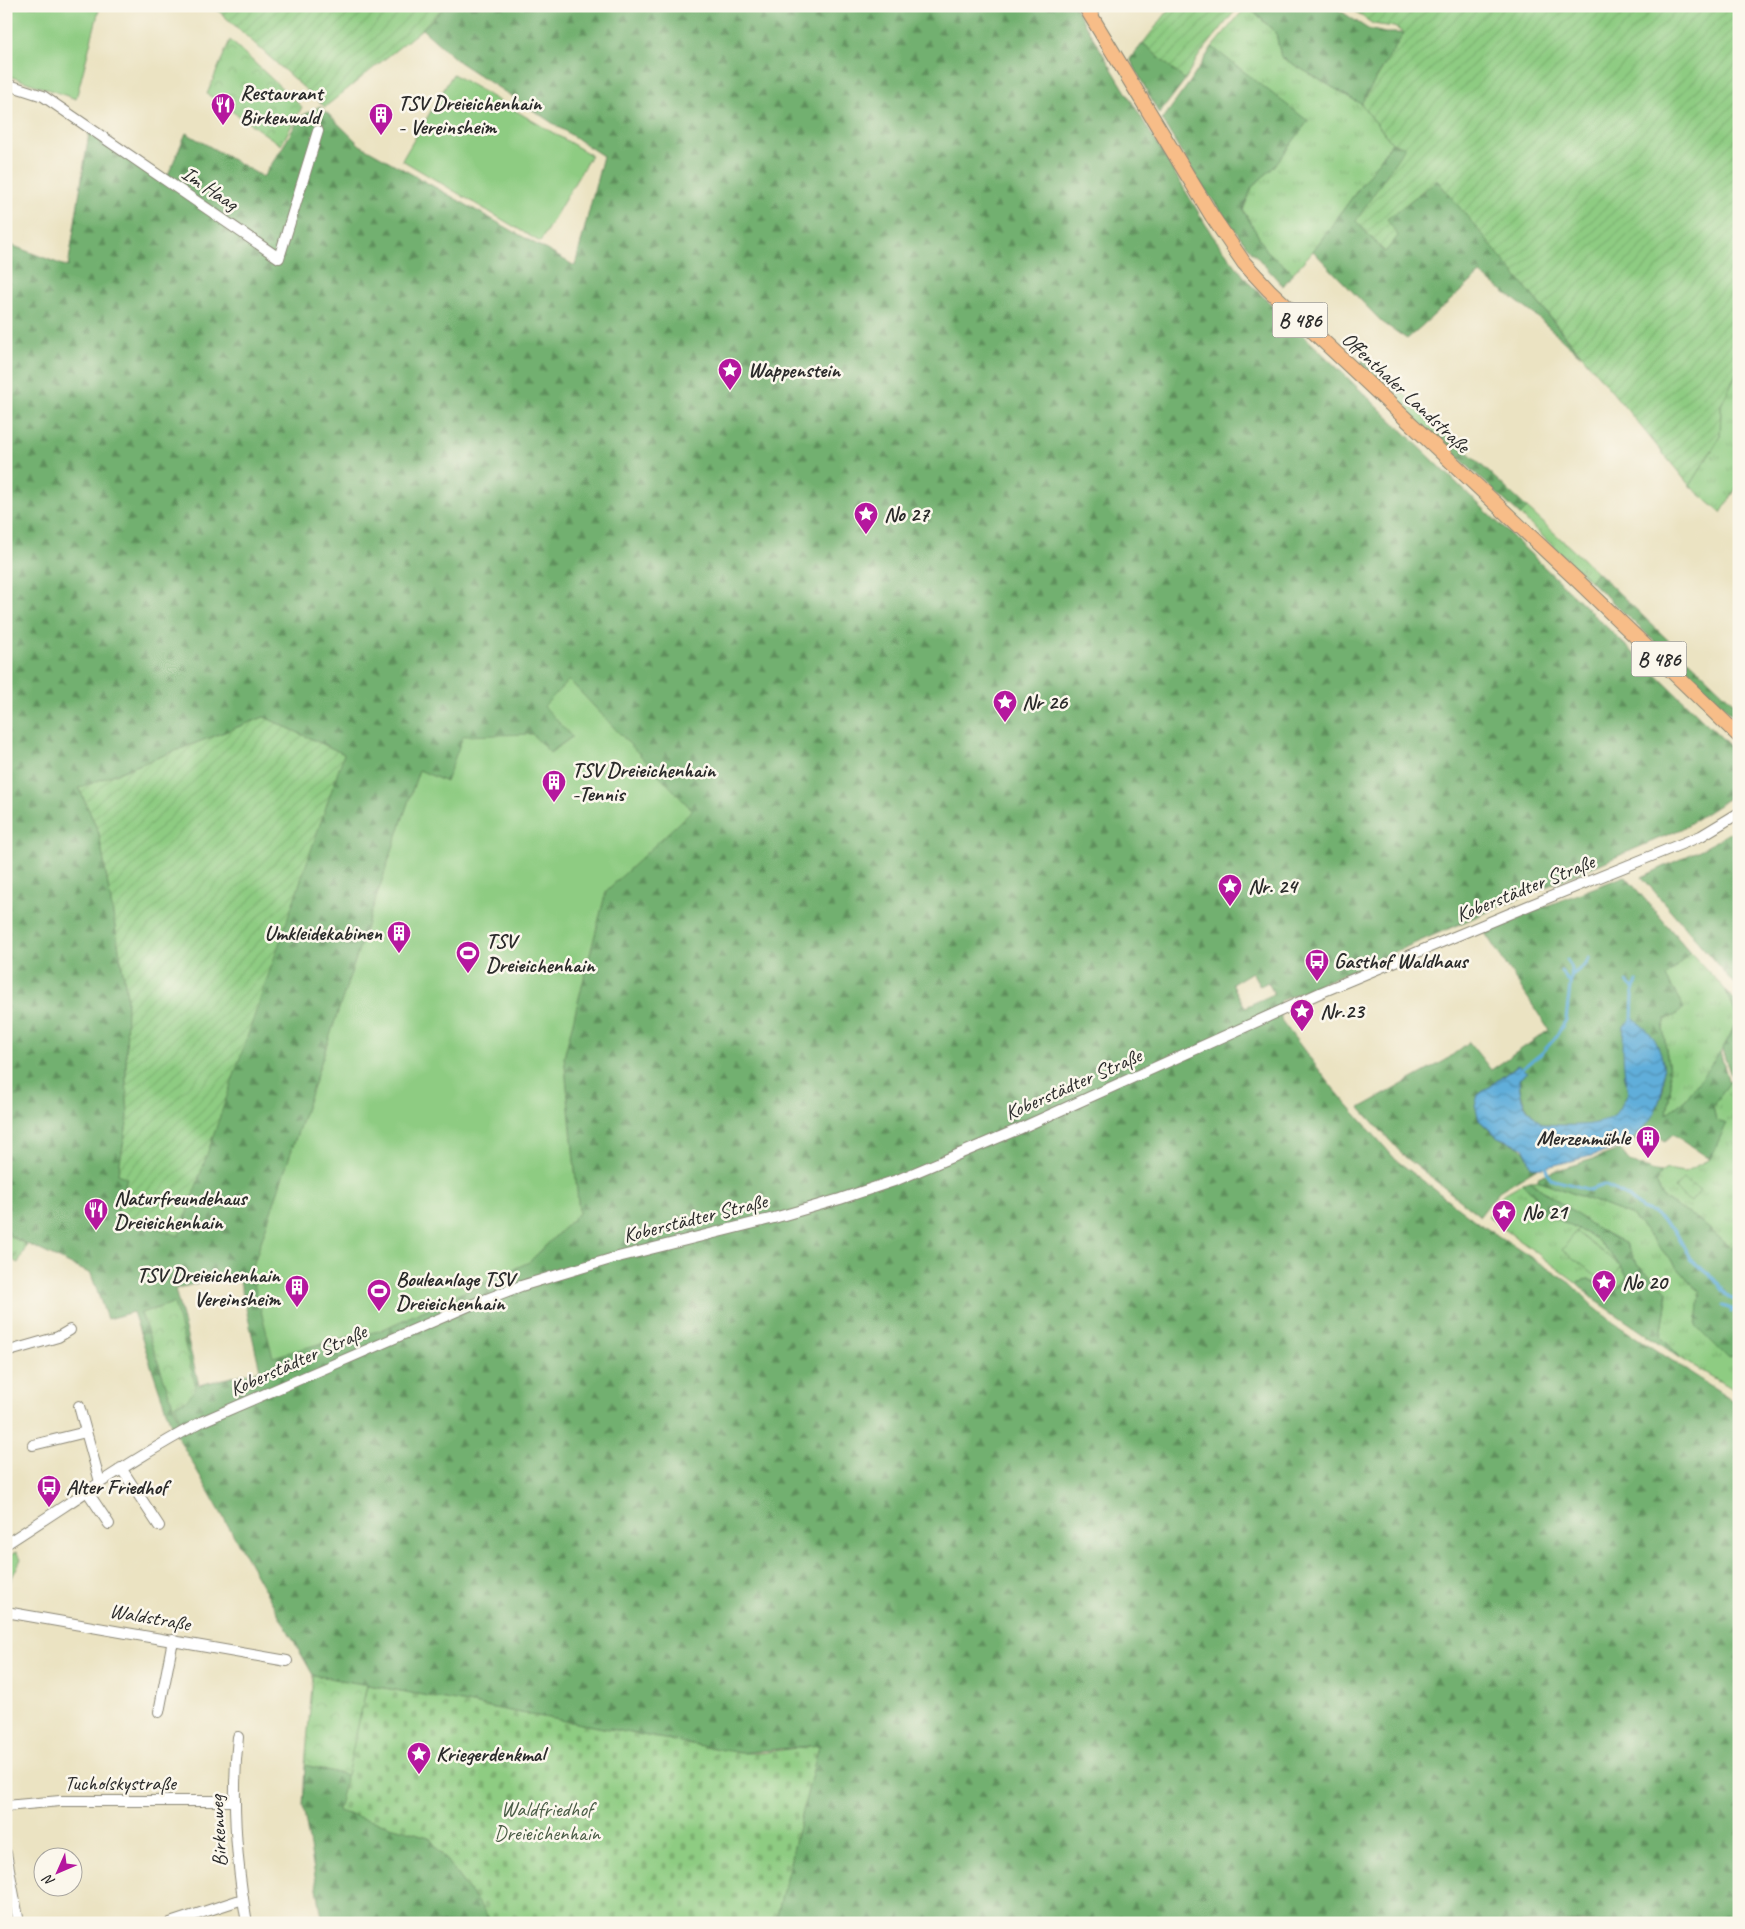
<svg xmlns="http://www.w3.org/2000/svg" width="1745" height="1929" viewBox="0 0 1745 1929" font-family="Caveat,sans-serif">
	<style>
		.grass { fill: url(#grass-tufts); stroke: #5c7c56 }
		.forest { fill: url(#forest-firs); stroke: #4e6e4e; fill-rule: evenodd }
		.cemetery { fill: url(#cemetery-stones); stroke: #5c7c56 }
		.park { fill: url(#park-crowns); stroke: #5c7c56 }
		.garden { fill: url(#garden-furrows); stroke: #5c7c56 }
		.pitch { fill: #8ecc82; stroke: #5c7c56 }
		.water { fill: url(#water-waves); stroke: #466c82 }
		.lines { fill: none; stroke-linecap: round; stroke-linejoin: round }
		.stream { stroke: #60aeda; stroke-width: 3 }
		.minor-casing { stroke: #8b8776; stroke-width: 12 }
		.major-casing { stroke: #8b8776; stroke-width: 16 }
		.minor { stroke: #fff; stroke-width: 10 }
		.major { stroke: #f7bd88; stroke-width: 14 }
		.labels { text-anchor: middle; stroke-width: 5; stroke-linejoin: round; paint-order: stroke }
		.shield { fill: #fbf7ec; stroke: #696865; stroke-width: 1 }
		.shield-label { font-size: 20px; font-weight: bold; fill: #2b2b2b }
		.poi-label { font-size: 21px; font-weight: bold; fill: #2b2b2b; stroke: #fbf7ec; text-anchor: start }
		.street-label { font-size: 21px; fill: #2b2b2b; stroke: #fbf7ec }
		.park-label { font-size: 21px; fill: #495b45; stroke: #fbf7ec }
	</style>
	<defs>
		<pattern id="grass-tufts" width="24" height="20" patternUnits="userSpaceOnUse" patternTransform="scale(1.25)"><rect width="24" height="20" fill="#8ecc82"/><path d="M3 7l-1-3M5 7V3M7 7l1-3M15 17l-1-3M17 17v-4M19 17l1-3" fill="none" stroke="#7baf70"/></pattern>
		<pattern id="forest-firs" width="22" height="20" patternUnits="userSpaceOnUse" patternTransform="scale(1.25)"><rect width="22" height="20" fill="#72b070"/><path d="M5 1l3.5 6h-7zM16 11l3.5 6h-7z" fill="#5e8f5c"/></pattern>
		<pattern id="cemetery-stones" width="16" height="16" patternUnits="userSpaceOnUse" patternTransform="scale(1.25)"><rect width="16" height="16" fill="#8ecc82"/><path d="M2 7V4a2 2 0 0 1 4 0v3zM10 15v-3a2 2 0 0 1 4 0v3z" fill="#7baf70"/></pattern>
		<pattern id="park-crowns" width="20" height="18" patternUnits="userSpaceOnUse" patternTransform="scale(1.25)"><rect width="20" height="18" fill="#8ecc82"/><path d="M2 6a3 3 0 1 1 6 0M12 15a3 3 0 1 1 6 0" fill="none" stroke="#7baf70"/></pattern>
		<pattern id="garden-furrows" width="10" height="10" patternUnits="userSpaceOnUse" patternTransform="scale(1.25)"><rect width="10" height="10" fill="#8ecc82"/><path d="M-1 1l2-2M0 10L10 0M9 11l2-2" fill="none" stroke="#7baf70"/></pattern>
		<pattern id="water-waves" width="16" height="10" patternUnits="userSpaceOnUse" patternTransform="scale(1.25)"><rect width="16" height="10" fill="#60aeda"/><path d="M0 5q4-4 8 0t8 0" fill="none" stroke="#4f8eb1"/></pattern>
	</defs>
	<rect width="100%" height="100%" fill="#fbf7ec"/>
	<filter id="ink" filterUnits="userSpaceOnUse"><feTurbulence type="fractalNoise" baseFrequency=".02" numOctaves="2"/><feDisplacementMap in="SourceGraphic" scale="10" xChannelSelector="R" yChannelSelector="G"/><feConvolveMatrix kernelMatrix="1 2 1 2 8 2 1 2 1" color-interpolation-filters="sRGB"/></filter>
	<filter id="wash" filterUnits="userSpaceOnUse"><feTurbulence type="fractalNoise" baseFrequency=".0096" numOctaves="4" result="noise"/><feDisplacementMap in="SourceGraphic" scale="20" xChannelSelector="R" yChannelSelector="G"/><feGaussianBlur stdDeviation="1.12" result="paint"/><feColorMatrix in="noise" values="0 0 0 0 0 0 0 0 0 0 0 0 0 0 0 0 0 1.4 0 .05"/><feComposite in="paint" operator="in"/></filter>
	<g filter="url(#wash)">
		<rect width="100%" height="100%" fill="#ebe3c2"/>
		<g class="grass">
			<polygon points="1247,6 1276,33 1281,57 1361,104 1392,143 1313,251 1293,273 1267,251 1243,210 1252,187 1275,166 1212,47"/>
			<polygon points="1739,368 1739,488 1737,487 1721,513 1690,486 1720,437 1721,405"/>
			<polygon points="1398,389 1445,431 1440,440 1391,397"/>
			<polygon points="1527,508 1597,572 1590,581 1520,515"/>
			<path d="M 1690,952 C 1703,967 1733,993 1736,1013 C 1739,1032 1700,1082 1687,1098 C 1682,1104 1673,1110 1667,1115 L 1671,1084 L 1663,1029 L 1666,1019 L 1676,1015 L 1666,977 Z"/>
			<polygon points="1732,1078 1739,1105 1739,1240 1731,1248 1699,1220 1664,1199 1656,1183 1660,1173 1667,1169 1684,1172 1710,1159 1726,1123 1716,1120 1713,1107"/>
			<polygon points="1538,1180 1632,1216 1700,1293 1728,1358 1739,1356 1739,1393 1682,1359 1661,1337 1668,1291 1638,1265 1626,1244 1593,1226 1529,1181"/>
			<polygon points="1523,1183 1536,1197 1537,1209 1595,1238 1621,1266 1628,1277 1614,1292 1589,1279 1576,1282 1488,1217 1502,1195"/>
			<polygon points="16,1552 21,1559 6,1590 6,1557"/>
		</g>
		<g class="forest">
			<path d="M 446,6 L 1074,6 L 1212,235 L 1249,283 L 1728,744 L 1738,767 L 1731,797 L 1681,829 L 1280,1001 L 1281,1020 L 1333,1088 L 1396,1160 L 1477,1222 L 1570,1283 L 1594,1307 L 1614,1323 L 1739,1404 L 1739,1923 L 775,1923 L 819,1745 L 740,1753 L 313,1675 L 171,1425 L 133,1312 L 107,1319 L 91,1274 L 6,1234 L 6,243 L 68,267 L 89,133 L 164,184 L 186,133 L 263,177 L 281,150 L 300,117 L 320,106 L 360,145 L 575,266 L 603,156 L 459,62 L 422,29 ZM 569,680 L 691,810 L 606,891 L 564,1057 L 579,1213 L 529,1262 L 379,1331 L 326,1342 L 273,1356 L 251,1272 L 419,770 L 446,782 L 549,753 L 572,737 ZM 264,717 L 344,754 L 117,1214 L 127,1177 L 118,1174 L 128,1118 L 126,1079 L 127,995 L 99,833 L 79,788 ZM 1252,972 L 1260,986 L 1268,982 L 1274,994 L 1245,1007 L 1232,984 ZM 238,1273 L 260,1370 L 199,1385 L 175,1289 ZM 174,1303 L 187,1400 L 175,1404 L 179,1422 L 141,1313 Z"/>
			<polygon points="1248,6 1333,6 1368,29 1385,33 1404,33 1361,104 1281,57 1276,33"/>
			<polygon points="1143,43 1185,80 1159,114 1130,59"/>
			<polygon points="1212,47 1308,121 1275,166 1252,187 1243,210 1267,251 1293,273 1283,286 1247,246 1200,183 1162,120 1190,82"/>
			<polygon points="1392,143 1406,147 1357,222 1384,252 1387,219 1437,180 1478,228 1581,356 1535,315 1480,274 1407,339 1382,322 1313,251"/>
			<polygon points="1363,360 1398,389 1391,397 1359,366"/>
			<polygon points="1445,431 1527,508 1520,515 1440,440"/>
			<polygon points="1597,572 1739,708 1739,721 1590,581"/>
			<polygon points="1739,827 1739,979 1734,984 1642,877 1706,847"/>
			<path d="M 1625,876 L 1690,952 L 1666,977 L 1684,1008 L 1676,1015 L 1666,1019 L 1663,1028 L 1671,1084 L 1667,1114 L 1686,1099 L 1720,1052 L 1729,1083 L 1713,1107 L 1716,1120 L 1727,1123 L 1710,1159 L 1673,1134 L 1665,1141 L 1655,1133 L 1631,1142 L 1630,1140 C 1645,1126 1658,1110 1663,1090 C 1665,1082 1663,1070 1663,1062 L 1624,1074 L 1628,1093 C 1624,1100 1620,1108 1615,1114 C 1601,1130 1561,1125 1542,1124 C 1519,1102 1521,1095 1517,1065 L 1478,1095 L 1479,1120 C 1485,1126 1490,1132 1497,1136 C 1516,1149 1523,1139 1531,1167 L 1537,1168 L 1499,1191 L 1480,1216 L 1404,1156 L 1360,1108 L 1446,1060 L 1469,1042 L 1491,1070 L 1549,1030 L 1483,930 Z"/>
			<path d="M 1726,991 L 1739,1004 L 1739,1105 L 1732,1078 L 1722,1050 C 1738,1021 1741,1022 1726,991 Z"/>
			<path d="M 1620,1149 L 1630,1162 L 1660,1173 L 1656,1183 L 1664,1199 L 1699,1220 L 1731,1248 L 1739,1240 L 1739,1356 L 1728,1358 L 1697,1327 L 1700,1293 L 1632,1216 L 1538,1180 L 1538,1177 C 1565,1166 1593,1161 1620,1149 Z"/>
			<polygon points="1529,1181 1593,1226 1626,1244 1638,1265 1668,1291 1661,1337 1682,1359 1595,1300 1576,1282 1589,1279 1614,1292 1628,1277 1621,1266 1595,1238 1536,1209 1536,1197 1523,1183"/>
			<polygon points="305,1765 347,1775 339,1811 429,1837 493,1923 323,1923 303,1806"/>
		</g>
		<g class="cemetery">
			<polygon points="6,1234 27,1245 18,1263 6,1257"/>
			<polygon points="367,1685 740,1753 760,1753 819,1745 775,1923 493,1923 429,1837 338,1811"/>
		</g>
		<g class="park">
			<polygon points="230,40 302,107 281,145 207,94"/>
			<polygon points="1683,1179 1700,1190 1691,1202 1682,1196 1675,1188"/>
			<polygon points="174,1303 196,1387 187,1400 175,1404 180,1421 179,1422 141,1313"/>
			<polygon points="313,1675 367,1685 347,1775 305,1765"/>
		</g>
		<g class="garden">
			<polygon points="213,6 446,6 422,29 325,107"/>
			<polygon points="1172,6 1239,6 1198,57 1185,80 1143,43"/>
			<polygon points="1347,6 1739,6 1739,368 1721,405 1720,437 1690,486 1437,180 1387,219 1398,236 1385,252 1356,221 1405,147 1392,143 1361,104 1404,33 1394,27 1373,24"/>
			<polygon points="264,717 344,754 179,1236 117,1214 127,1178 118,1174 128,1118 126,1079 127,995 99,833 79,788"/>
		</g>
		<g class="pitch">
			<polygon points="6,6 100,6 76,99 6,75"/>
			<polygon points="453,74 591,155 540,242 402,160"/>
			<polygon points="569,680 692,810 606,891 564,1057 579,1213 529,1262 379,1331 326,1342 273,1357 251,1272 419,770 446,782 463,736 532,734 550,753 572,737 544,706"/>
			<polygon points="1576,1232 1621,1266 1608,1284 1562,1250"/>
		</g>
		<path class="water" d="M 1633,1018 C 1640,1024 1650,1032 1655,1040 C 1675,1075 1659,1126 1623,1145 C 1608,1152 1591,1156 1575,1160 C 1561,1163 1545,1169 1531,1167 L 1528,1157 L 1523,1147 L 1498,1137 L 1491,1131 L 1479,1120 L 1475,1105 L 1478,1095 L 1518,1065 L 1528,1072 L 1519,1079 C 1520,1102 1525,1108 1542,1124 C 1561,1125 1601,1129 1615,1114 C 1620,1108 1624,1100 1628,1093 C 1623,1071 1622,1049 1624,1026 Z"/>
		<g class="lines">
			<g class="stream">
				<polyline points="1561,971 1569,982"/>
				<polyline points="1572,975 1586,964 1589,958"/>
				<polyline points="1627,982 1634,989"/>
				<polyline points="1632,1021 1633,994 1637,981"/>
				<polyline points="1521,1070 1542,1053 1555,1038 1566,1020 1572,969 1567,960"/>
				<path d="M 1545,1163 C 1546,1168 1547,1175 1550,1178 C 1552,1180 1582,1187 1589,1190 L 1604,1185 L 1627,1196 L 1642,1209 L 1653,1213 L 1665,1223 L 1674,1229 L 1691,1260 L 1714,1278 L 1729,1298 L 1739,1301"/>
				<polyline points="1723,1306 1734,1310"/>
				<polyline points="1731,1312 1739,1306"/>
			</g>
		</g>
	</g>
	<g filter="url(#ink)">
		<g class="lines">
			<defs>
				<g id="minor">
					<polyline points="6,84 43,96 279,258 318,131"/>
					<polyline points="6,1352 58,1337 70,1330"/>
					<polyline points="79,1406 100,1482"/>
					<polyline points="33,1445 86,1432"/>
					<polyline points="121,1468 159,1526"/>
					<polyline points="87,1491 109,1524"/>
					<path d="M 6,1544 C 72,1502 135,1457 203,1421 L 471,1305 L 521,1286 L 614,1258 L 774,1218 L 840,1199 L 897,1180 L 1019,1129 L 1322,992 L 1528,906 L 1701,836 L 1739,813"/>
					<polyline points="6,1612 287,1661"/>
					<polyline points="159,1712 173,1640"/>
					<path d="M 238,1737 C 231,1800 236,1861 247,1923"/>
					<polyline points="6,1806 60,1801 234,1801"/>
					<polyline points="6,1853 19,1923"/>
					<polyline points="170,1923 243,1899"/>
				</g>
				<polyline id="major" points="1085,6 1212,216 1244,263 1269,290 1578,581 1739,736"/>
			</defs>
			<use href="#minor" class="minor-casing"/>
			<use href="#major" class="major-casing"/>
			<use href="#minor" class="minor"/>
			<use href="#major" class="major"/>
		</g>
	</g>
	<defs>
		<symbol id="restaurant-pin" viewBox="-11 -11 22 30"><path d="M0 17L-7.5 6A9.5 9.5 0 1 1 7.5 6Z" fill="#b5179e" stroke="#fbf7ec"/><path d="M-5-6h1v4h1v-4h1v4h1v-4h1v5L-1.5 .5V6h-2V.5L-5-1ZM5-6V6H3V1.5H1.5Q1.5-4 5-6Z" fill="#fff"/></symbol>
		<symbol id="building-pin" viewBox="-11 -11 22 30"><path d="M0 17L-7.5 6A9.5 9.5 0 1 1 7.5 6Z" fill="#b5179e" stroke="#fbf7ec"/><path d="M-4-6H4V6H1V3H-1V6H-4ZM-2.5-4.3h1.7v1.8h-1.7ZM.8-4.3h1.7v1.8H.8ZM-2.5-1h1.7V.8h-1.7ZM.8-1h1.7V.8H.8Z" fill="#fff"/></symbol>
		<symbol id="sight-pin" viewBox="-11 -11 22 30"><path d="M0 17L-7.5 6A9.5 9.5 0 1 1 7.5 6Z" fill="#b5179e" stroke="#fbf7ec"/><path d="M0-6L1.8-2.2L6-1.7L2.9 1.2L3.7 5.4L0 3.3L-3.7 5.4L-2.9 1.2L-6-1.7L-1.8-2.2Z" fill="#fff"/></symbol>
		<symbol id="stadium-pin" viewBox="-11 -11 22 30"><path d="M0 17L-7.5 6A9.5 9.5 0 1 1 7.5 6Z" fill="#b5179e" stroke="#fbf7ec"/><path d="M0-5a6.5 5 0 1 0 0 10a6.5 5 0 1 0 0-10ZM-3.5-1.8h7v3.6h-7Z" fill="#fff"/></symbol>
		<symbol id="bus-pin" viewBox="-11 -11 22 30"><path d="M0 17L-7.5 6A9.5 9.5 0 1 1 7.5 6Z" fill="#b5179e" stroke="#fbf7ec"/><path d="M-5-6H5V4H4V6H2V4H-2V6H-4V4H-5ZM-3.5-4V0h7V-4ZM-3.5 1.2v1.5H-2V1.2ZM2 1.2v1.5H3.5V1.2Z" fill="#fff"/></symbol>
	</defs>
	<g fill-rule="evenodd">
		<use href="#restaurant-pin" x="209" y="91" width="28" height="38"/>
		<use href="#building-pin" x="367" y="101" width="28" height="38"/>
		<use href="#sight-pin" x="716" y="356" width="28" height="38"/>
		<use href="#sight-pin" x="852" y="500" width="28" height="38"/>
		<use href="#sight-pin" x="991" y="688" width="28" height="38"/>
		<use href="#building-pin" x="540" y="768" width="28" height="38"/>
		<use href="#sight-pin" x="1216" y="872" width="28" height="38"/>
		<use href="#building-pin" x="385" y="919" width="28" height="38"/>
		<use href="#stadium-pin" x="454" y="939" width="28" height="38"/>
		<use href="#bus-pin" x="1303" y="947" width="28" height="38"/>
		<use href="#sight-pin" x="1288" y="997" width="28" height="38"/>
		<use href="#building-pin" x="1634" y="1124" width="28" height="38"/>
		<use href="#restaurant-pin" x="82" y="1196" width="28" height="38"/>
		<use href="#sight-pin" x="1490" y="1198" width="28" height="38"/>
		<use href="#sight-pin" x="1590" y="1268" width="28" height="38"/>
		<use href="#building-pin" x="283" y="1273" width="28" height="38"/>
		<use href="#stadium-pin" x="365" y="1277" width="28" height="38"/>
		<use href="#bus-pin" x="35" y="1473" width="28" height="38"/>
		<use href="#sight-pin" x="405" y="1740" width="28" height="38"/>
	</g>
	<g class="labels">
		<g class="shield">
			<rect x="1272.5" y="302.5" width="55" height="35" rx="4"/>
			<rect x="1631.5" y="641.5" width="55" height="35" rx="4"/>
		</g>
		<g class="shield-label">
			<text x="1300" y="327">B 486</text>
			<text x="1659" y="666">B 486</text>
		</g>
		<g class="poi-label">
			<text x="240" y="100">Restaurant<tspan x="240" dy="24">Birkenwald</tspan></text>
			<text x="398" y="110">TSV Dreieichenhain<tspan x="398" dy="24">- Vereinsheim</tspan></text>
			<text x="748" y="377">Wappenstein</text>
			<text x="884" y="521">No 27</text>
			<text x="1022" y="709">Nr 26</text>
			<text x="572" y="777">TSV Dreieichenhain<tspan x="572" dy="24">-Tennis</tspan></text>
			<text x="1248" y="893">Nr. 24</text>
			<text x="382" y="940" text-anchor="end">Umkleidekabinen</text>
			<text x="486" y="948">TSV<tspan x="486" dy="24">Dreieichenhain</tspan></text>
			<text x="1334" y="968">Gasthof Waldhaus</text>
			<text x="1320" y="1018">Nr.23</text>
			<text x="1630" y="1145" text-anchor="end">Merzenmühle</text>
			<text x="114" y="1205">Naturfreundehaus<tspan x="114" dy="24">Dreieichenhain</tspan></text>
			<text x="1522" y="1219">No 21</text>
			<text x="280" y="1282" text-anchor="end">TSV Dreieichenhain<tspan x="280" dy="24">Vereinsheim</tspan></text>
			<text x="396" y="1286">Bouleanlage TSV<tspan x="396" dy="24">Dreieichenhain</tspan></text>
			<text x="1622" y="1289">No 20</text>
			<text x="66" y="1494">Alter Friedhof</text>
			<text x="436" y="1761">Kriegerdenkmal</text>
		</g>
		<g class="street-label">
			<text transform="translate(210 188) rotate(34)" y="7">Im Haag</text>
			<text transform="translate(1406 392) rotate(43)" y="7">Offenthaler Landstraße</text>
			<text transform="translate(1525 888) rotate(-22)" y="7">Koberstädter Straße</text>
			<text transform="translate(1073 1084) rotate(-24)" y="7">Koberstädter Straße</text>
			<text transform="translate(695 1218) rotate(-14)" y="7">Koberstädter Straße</text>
			<text transform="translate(298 1360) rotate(-24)" y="7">Koberstädter Straße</text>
			<text transform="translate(150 1617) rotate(10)" y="7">Waldstraße</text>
			<text x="120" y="1790">Tucholskystraße</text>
			<text transform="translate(218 1831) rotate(-93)" y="7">Birkenweg</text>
		</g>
		<g class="park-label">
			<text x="547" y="1816">Waldfriedhof<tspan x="547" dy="24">Dreieichenhain</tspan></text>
		</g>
	</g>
	<rect width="1745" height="1929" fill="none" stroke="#fbf7ec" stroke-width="25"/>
	<g transform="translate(58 1872) rotate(225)"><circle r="24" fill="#fbf7ec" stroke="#a8a59f"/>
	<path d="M0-4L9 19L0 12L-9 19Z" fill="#b5179e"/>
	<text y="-8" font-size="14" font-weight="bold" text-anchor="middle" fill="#2b2b2b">N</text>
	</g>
</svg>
